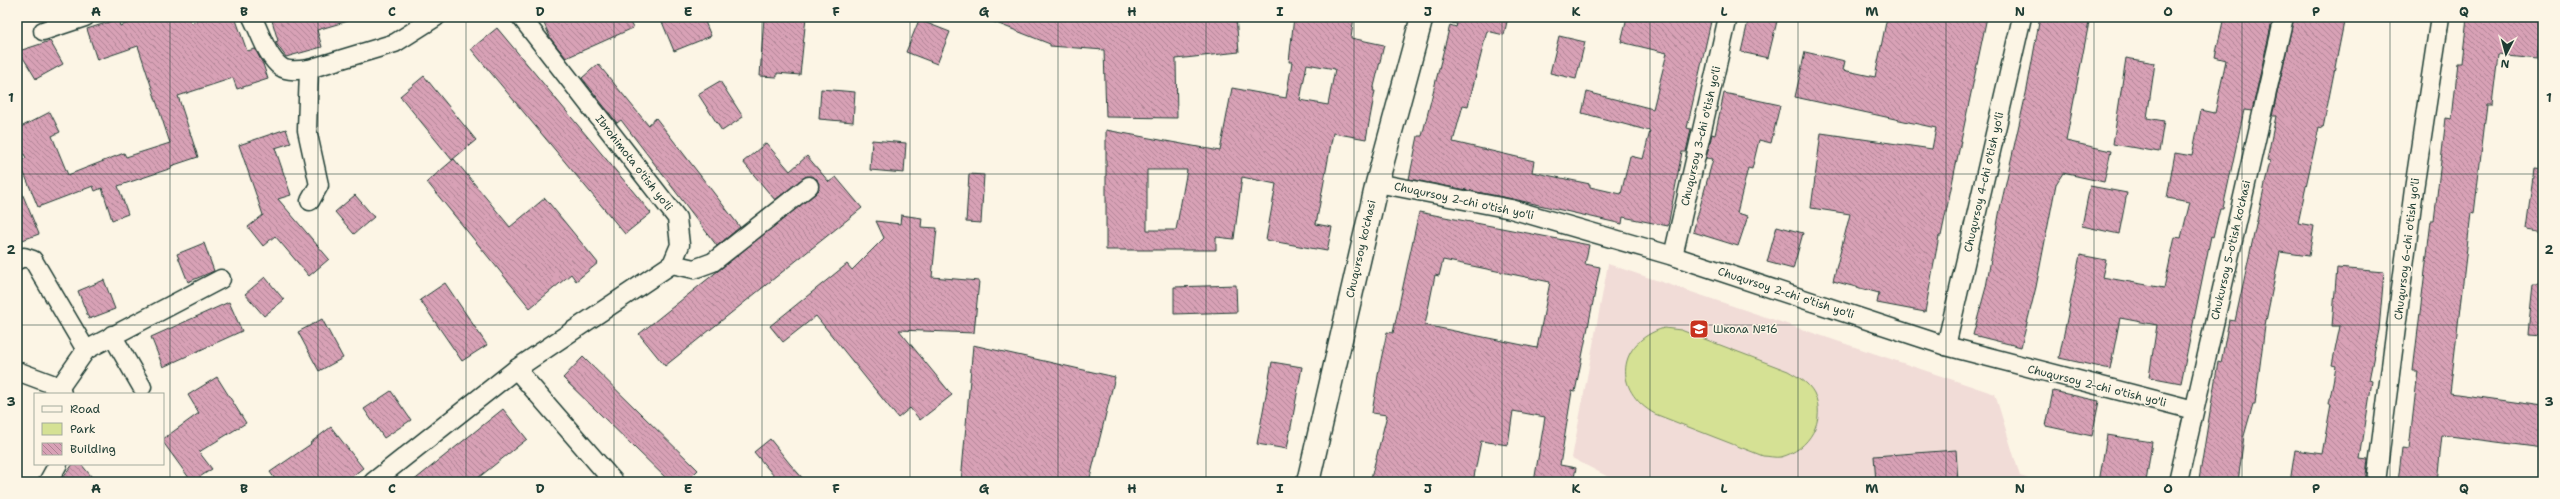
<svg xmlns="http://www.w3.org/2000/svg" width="2560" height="499" font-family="'Shantell Sans',sans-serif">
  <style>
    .built { fill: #f1dcd7 }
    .green { fill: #d5e194; stroke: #7a8f64 }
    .building { fill: url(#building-back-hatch); stroke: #1f3d34; fill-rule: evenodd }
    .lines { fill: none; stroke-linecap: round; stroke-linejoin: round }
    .minor-casing { stroke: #1f3d34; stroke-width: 21 }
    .tertiary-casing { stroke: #1f3d34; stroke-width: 25 }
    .minor { stroke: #fcf5e5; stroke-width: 18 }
    .tertiary { stroke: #fcf5e5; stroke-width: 22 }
    .grid { fill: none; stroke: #1f3d34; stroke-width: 1; stroke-opacity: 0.55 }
    .labels { text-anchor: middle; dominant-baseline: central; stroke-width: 3; stroke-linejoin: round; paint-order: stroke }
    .street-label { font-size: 11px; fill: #1f3d34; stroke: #fcf5e5 }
    .poi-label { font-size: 11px; fill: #1f3d34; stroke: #fcf5e5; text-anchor: start }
    .neatline { fill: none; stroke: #1f3d34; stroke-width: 1.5 }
    .grid-label { font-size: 13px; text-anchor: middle; font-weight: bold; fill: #1f3d34 }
  </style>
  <defs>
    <pattern id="building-back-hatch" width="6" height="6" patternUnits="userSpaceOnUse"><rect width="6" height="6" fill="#d8a1b6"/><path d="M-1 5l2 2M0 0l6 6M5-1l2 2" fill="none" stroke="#af8495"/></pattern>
  </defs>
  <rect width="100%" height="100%" fill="#fcf5e5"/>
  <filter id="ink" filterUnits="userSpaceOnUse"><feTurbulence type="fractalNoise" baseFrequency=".025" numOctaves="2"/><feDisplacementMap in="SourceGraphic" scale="8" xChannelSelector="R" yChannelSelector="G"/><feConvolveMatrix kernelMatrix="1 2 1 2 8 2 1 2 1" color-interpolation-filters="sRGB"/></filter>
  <g filter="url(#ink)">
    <path class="built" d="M1608,264L1995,394L2020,476L2039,482H1618L1572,458Z"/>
    <path class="green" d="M1664,328L1681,330L1788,371C1798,377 1808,382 1814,393C1827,420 1809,450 1781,457C1775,458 1768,456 1763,456L1655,414C1612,390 1617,342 1664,328Z"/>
    <g class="building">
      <path d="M146,17H189L191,23L209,17H235L247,51L255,49L263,64L268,79L237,89L233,78L178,96L198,157L171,166L172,168L118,186L128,214L112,220L102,188L95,191L93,186L38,207L19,161L26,158L17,141V129L50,112L60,132L52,136L68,175L124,153L126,157L170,143L138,46L97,60L87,29L118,19L120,26Z"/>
      <path d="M271,17H347L348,21L317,30L322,47L286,57L275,42L278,41Z"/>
      <path d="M541,17H627L633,28L566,58L551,39Z"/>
      <path d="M660,17H703L711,36L674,51Z"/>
      <path d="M764,17H806L800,75L777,73V77L760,76Z"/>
      <path d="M981,17H1236L1239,52L1176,59L1177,118L1106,117L1104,50L1050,46V44Z"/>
      <path d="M1294,17H1354L1351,38L1384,45L1373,91H1375L1366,139L1333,133L1316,224L1332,227L1327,251L1266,240L1276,184L1242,177L1234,239L1216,237V250H1106V130L1220,151L1232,88L1286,98L1292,62H1289ZM1307,64L1335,69L1328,105L1300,100ZM1147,170H1187L1176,230H1147Z"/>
      <path d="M1453,17H1508L1504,35L1487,31L1468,106L1463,105L1453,142L1534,161L1532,172L1590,184V187L1621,194L1630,156L1643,159L1650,131L1582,113L1587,92L1653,109L1667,53L1621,42L1627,17H1712L1687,128L1691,129L1686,152H1682L1668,226L1623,217L1622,224L1513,199L1409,179L1418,136H1422L1450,25L1456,27L1457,24L1452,23Z"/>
      <path d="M1749,17H1778L1768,58L1741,52Z"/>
      <path d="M1887,17H1987L1941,236H1939L1925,312L1877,303L1879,293L1833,281L1850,214L1811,208L1821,133L1932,149L1936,128L1795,97L1805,52L1845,61L1843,70L1875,77Z"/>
      <path d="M2040,17H2090L2066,141L2111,151L2104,182L2063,173L2056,184L2036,287L2021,347L1973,335L1986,287L2000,209L2027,89Z"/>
      <path d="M2224,17H2273L2252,111L2244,110L2223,208H2220L2213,237L2211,236L2181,383L2149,377L2157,325L2120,318L2110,369L2059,358L2080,255L2106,260L2102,277L2164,288L2175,237L2181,238L2190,202L2167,198L2175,153L2192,156L2201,110L2215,113L2226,60L2215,57Z"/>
      <path d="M2294,17H2345L2323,128L2319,127L2298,223L2314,226L2309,256L2280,252L2265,326L2255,404H2253L2244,436L2238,482L2199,480L2218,362L2221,363L2229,320L2235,321L2270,161L2267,160L2276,116H2272Z"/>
      <path d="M2467,17H2542L2537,59L2498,55L2492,104H2487L2474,214L2471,213L2450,393L2543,406V448L2442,435L2437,482H2398L2402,448L2409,449L2418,371H2413L2431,221H2434L2446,118L2452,119L2458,63H2462Z"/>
      <path d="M919,20L950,32L937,64L906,52Z"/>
      <path d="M497,28L651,213L625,234L471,49Z"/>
      <path d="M1559,36L1585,42L1576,79L1550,73Z"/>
      <path d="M50,41L63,64L36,79L19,51Z"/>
      <path d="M2126,58L2155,63L2147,118L2164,121L2159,152L2113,144Z"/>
      <path d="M598,64L648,125L656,118L740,227L717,246L621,120L617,123L582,78Z"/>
      <path d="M424,76L476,140L452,160L400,96Z"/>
      <path d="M720,81L743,117L722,131L698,94Z"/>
      <path d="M821,89L855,92L853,122L819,119Z"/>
      <path d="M1724,93L1780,105L1771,143L1759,140L1752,169L1748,168L1737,213L1748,216L1738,246L1693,232L1713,159L1706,158L1712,134L1715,135Z"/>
      <path d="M286,129L291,143L275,148L291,195L278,199L329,259L309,276L275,236L263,246L248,227L263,215L239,145Z"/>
      <path d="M872,140L906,143L904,173L870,170Z"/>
      <path d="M766,143L790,171L807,156L829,182L836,177L862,208L665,366L639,334L819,190L817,179L807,176L775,200L743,162Z"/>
      <path d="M454,159L510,227L545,198L598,263L576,281L571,274L530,308L427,182Z"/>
      <path d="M2534,169L2543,170V232L2526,229Z"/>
      <path d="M969,174L984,175L981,223L966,222Z"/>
      <path d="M17,181L39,234L17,242Z"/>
      <path d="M2090,186L2127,193L2119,234L2082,226Z"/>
      <path d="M355,195L374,217L354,234L335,212Z"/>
      <path d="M1419,212L1589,245L1585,264L1600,267L1575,392L1572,391L1560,465L1576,468L1573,482H1534L1545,417L1513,411L1508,445L1481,441L1473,482H1370L1387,415L1372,413L1379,369L1387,332L1393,333ZM1443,260L1550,282L1537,348L1425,325L1435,275L1439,276Z"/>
      <path d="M901,215L922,218L921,227L937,228L932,277L979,281L974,333L899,330L952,395L920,420L910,408L898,418L816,316L783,342L770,326L847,264L852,270L884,238L876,221L900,224Z"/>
      <path d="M1777,226L1803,233L1793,269L1767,262Z"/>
      <path d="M204,243L214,271L188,282L177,254Z"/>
      <path d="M2337,268L2384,272L2379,330L2369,380L2372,381L2360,459L2368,460L2365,482H2290L2295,450L2322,454L2331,404H2329L2336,366L2332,365L2340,326H2332Z"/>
      <path d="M265,277L284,300L264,316L245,294Z"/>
      <path d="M104,280L115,309L89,319L78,291Z"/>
      <path d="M445,283L487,345L462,361L420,300Z"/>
      <path d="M1236,285L1237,312L1174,314V287Z"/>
      <path d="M2533,285H2543V335L2528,334Z"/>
      <path d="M229,302L242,331L163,367L151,337Z"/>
      <path d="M322,319L343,358L319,371L298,332Z"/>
      <path d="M973,345L1115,377L1089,482H961Z"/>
      <path d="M583,357L698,470L686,482H670L563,378Z"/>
      <path d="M1272,362L1302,367L1287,449L1257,444Z"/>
      <path d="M217,377L246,423L199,452L212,469L192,482L163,442V439L199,413L188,395Z"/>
      <path d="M391,391L411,420L384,438L364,409Z"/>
      <path d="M2053,391L2099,401L2092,436L2046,426Z"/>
      <path d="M503,409L527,439L473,482H412Z"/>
      <path d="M331,427L363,468L345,482H277L270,472L311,444L310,443Z"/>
      <path d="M2107,435L2152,442L2146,482H2099Z"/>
      <path d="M770,439L790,464L806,482H779L754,452Z"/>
      <path d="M1956,450L1958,482H1876L1874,456Z"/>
      <path d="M73,464H81L96,482H60Z"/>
    </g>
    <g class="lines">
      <g class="minor-casing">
        <g id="minor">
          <path d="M252,17C260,32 267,57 281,67C288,72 301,70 309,69"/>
          <path d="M43,31L85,17"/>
          <path d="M1377,183L1511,209L1673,256L1946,346L2194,410"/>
          <path d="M310,201L319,185L307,130L309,69L395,43L436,17"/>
          <path d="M1673,256L1728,17"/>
          <path d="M17,260L24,257L33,260L86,350"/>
          <path d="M672,264L694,269L713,262L809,186"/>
          <path d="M112,335L142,387"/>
          <path d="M1946,346L2022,17"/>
          <path d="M516,369L614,482"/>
          <path d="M17,371L60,387L62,394"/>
          <path d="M60,387L86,350L221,279"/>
          <path d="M48,482L58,464"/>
          <path d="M373,482L516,369L672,264L680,245L677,218L521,17"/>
          <path d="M2178,482L2284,17"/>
          <path d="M2376,482L2414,189L2440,17"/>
        </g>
      </g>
      <g class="tertiary-casing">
        <path id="tertiary" d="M1308,482L1377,183L1422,17"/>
      </g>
      <use href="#minor" class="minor"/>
      <use href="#tertiary" class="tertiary"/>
    </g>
  </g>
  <path class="grid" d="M170,17V482M318,17V482M466,17V482M614,17V482M762,17V482M910,17V482M1058,17V482M1206,17V482M1354,17V482M1502,17V482M1650,17V482M1798,17V482M1946,17V482M2094,17V482M2242,17V482M2390,17V482M17,174H2543M17,325H2543"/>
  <defs>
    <g id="school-square" transform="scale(1)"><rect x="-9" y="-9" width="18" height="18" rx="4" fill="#c8321e" stroke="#fcf5e5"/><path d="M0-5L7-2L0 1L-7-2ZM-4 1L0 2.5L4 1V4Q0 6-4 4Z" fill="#fff"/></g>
  </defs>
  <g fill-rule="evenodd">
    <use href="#school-square" x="1699" y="329"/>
  </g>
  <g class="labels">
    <g class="street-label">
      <text transform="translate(1701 136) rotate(-77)">Chuqursoy 3-chi o'tish yo'li</text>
      <text transform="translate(634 163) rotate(52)">Ibrohimota o'tish yo'li</text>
      <text transform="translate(1984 182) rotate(-77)">Chuqursoy 4-chi o'tish yo'li</text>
      <text transform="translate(1464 201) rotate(12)">Chuqursoy 2-chi o'tish yo'li</text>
      <text transform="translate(1361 249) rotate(-77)">Chuqursoy ko'chasi</text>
      <text transform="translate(2407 249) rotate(-83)">Chuqursoy 6-chi o'tish yo'li</text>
      <text transform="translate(2231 250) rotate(-77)">Chukursoy 5-o'tish ko'chasi</text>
      <text transform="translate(1786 293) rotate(18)">Chuqursoy 2-chi o'tish yo'li</text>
      <text transform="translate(2097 386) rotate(14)">Chuqursoy 2-chi o'tish yo'li</text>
    </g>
    <g class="poi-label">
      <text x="1713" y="329">Школа №16</text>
    </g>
  </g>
  <rect width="2560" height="499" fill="none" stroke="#fcf5e5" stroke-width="44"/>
  <rect x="34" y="393" width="130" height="72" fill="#fcf5e5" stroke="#a4ab9e"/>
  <rect x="42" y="406" width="20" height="6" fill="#fcf5e5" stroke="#a4ab9e"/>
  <text x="70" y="413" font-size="12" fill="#1f3d34">Road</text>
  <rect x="42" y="423" width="20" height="12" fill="#d5e194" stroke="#a4ab9e"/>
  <text x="70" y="433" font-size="12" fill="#1f3d34">Park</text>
  <rect x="42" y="443" width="20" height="12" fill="url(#building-back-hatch)" stroke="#a4ab9e"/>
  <text x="70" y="453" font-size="12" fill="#1f3d34">Building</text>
  <g transform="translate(2506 54) rotate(186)" stroke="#fcf5e5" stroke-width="3" paint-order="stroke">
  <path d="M0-3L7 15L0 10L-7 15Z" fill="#1f3d34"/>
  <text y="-6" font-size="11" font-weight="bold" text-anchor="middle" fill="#1f3d34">N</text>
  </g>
  <rect x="22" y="22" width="2516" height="455" class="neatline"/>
  <g class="grid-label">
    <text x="96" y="16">A</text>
    <text x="244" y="16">B</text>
    <text x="392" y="16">C</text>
    <text x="540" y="16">D</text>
    <text x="688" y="16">E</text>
    <text x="836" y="16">F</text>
    <text x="984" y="16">G</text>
    <text x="1132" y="16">H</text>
    <text x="1280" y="16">I</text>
    <text x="1428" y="16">J</text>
    <text x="1576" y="16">K</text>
    <text x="1724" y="16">L</text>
    <text x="1872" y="16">M</text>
    <text x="2020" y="16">N</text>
    <text x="2168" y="16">O</text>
    <text x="2316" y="16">P</text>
    <text x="2464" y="16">Q</text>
    <text x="11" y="102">1</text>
    <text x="2549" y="102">1</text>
    <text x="11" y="254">2</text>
    <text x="2549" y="254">2</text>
    <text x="11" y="406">3</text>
    <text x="2549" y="406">3</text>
    <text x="96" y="493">A</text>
    <text x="244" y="493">B</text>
    <text x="392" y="493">C</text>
    <text x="540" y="493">D</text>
    <text x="688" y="493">E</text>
    <text x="836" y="493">F</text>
    <text x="984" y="493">G</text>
    <text x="1132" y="493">H</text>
    <text x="1280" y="493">I</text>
    <text x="1428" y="493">J</text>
    <text x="1576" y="493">K</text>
    <text x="1724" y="493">L</text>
    <text x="1872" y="493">M</text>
    <text x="2020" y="493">N</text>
    <text x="2168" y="493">O</text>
    <text x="2316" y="493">P</text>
    <text x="2464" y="493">Q</text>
  </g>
</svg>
